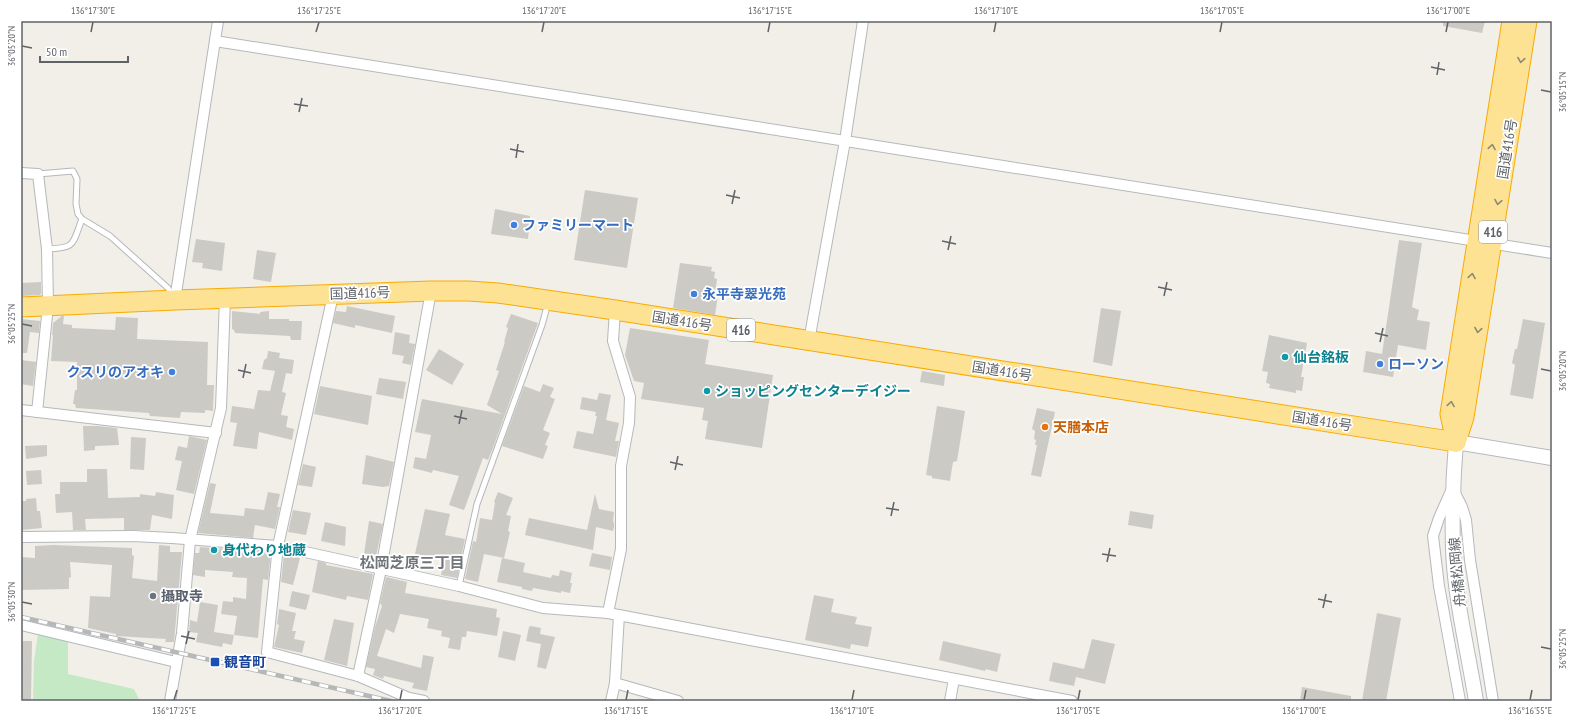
<svg xmlns="http://www.w3.org/2000/svg" width="1573" height="722" font-family="'PT Sans Narrow','Noto Sans JP',sans-serif">
  <style>
    .green { fill: #c5e8c5 }
    .building { fill: #cccac5 }
    .lines { fill: none; stroke-linecap: round; stroke-linejoin: round }
    .lane-casing { stroke: #b5b8bc; stroke-width: 7 }
    .street-casing { stroke: #b5b8bc; stroke-width: 12 }
    .secondary-casing { stroke: #b6babf; stroke-width: 16 }
    .highway-casing { stroke: #f9ab00; stroke-width: 21 }
    .lane { stroke: #fff; stroke-width: 5 }
    .street { stroke: #fff; stroke-width: 10 }
    .secondary { stroke: #fff; stroke-width: 14 }
    .highway { stroke: #fde293; stroke-width: 19 }
    .rail-casing { stroke: #b6b7b8; stroke-width: 4.5 }
    .rail { stroke: #fff; stroke-width: 3; stroke-dasharray: 9; stroke-linecap: butt }
    .oneway { stroke: #8e8975 }
    .ticks { fill: none; stroke: #5f6368; stroke-width: 1.5 }
    .shop-dot { fill: #3f7fe0; stroke: #fff; stroke-width: 1.5 }
    .culture-dot { fill: #0f9aa8; stroke: #fff; stroke-width: 1.5 }
    .food-dot { fill: #e8710a; stroke: #fff; stroke-width: 1.5 }
    .worship-dot { fill: #6b7280; stroke: #fff; stroke-width: 1.5 }
    .transit-dot { fill: #1a4fb4; stroke: #fff; stroke-width: 1.5 }
    .labels { text-anchor: middle; dominant-baseline: central; stroke-width: 3.5; stroke-linejoin: round; paint-order: stroke }
    .shield { fill: #fff; stroke: #8f9295; stroke-width: 1 }
    .shield-label { font-size: 13px; font-weight: bold; fill: #5f6368 }
    .street-label { font-size: 14px; fill: #5f6368; stroke: #fff }
    .shop-label { font-size: 14px; font-weight: bold; fill: #366cbe; stroke: #fff; text-anchor: start }
    .culture-label { font-size: 14px; font-weight: bold; fill: #0d838f; stroke: #fff; text-anchor: start }
    .food-label { font-size: 14px; font-weight: bold; fill: #c56008; stroke: #fff; text-anchor: start }
    .worship-label { font-size: 14px; font-weight: bold; fill: #5b616d; stroke: #fff; text-anchor: start }
    .transit-label { font-size: 14px; font-weight: bold; fill: #164399; stroke: #fff; text-anchor: start }
    .neighbourhood-label { font-size: 15px; font-weight: bold; fill: #70757a; stroke: #fff }
    .neatline { fill: none; stroke: #5f6368; stroke-width: 1.5 }
    .ticks-label { font-size: 10px; text-anchor: middle; fill: #5f6368 }
  </style>
  <rect width="100%" height="100%" fill="#f1efe8"/>
  <path class="green" d="M38,634L68,641V674L134,689L140,701H33L34,661Z"/>
  <g class="building">
    <path d="M1443,21H1485L1482,33L1443,26Z"/>
    <path d="M585,190L638,198L627,268L574,260Z"/>
    <path d="M495,209L530,216L528,239L491,234Z"/>
    <path d="M196,239L225,243L222,271L202,268L203,263L192,262Z"/>
    <path d="M1399,240L1422,243L1412,307L1419,310L1417,320L1430,322L1426,350L1398,345L1393,377L1363,372L1366,351L1382,354Z"/>
    <path d="M257,250L276,253L271,282L253,279Z"/>
    <path d="M680,263L712,267L711,271L715,272L714,278L717,279L716,287L719,288L715,315L673,308Z"/>
    <path d="M41,282V293L40,295L21,296V283Z"/>
    <path d="M347,306L395,316L392,333L355,325V328L333,323L336,311L346,312Z"/>
    <path d="M1101,308L1121,311L1112,366L1093,362Z"/>
    <path d="M232,311L260,314V312L269,311V319H289V321H302L301,340H291L290,336L235,333L234,330L232,329Z"/>
    <path d="M511,314L538,323L493,448L488,460L483,458L464,510L449,505L459,476L433,470L432,473L413,468L415,457L426,459L431,435L415,432L422,399L502,414L487,405L499,371L496,370L505,342H504L508,328L506,327Z"/>
    <path d="M62,316H64L63,324L72,325V328L115,330L116,317L138,318L137,339L208,342L207,385H214L213,411L205,410V413L181,412L180,418L150,416L149,413L76,408L75,404H73L75,390H77V362L51,361L53,335H52L53,323Z"/>
    <path d="M21,319L40,321L39,333L30,332L27,353H21Z"/>
    <path d="M1523,319L1545,323L1533,399L1510,395L1515,365L1512,363L1515,349H1517Z"/>
    <path d="M630,328L709,340L705,364L773,375L762,448L705,439L708,421L702,420L704,408L641,399L644,383L634,381L625,355Z"/>
    <path d="M395,332L410,335L409,343L415,344L411,365L402,363L404,356L392,354Z"/>
    <path d="M1269,335L1307,343L1301,377H1304L1302,391L1296,390V393L1269,388L1270,384L1266,383L1268,372L1262,371Z"/>
    <path d="M439,349L464,364L452,385L426,370Z"/>
    <path d="M268,351L280,353L279,358L294,360L292,374L286,373L282,392L286,393L281,415L288,416L286,427L294,429L292,440L259,432L257,449L233,446L237,423L230,422L232,406L254,409L258,390L270,391L275,371L262,369L264,360L267,358Z"/>
    <path d="M21,360L36,362L33,386L21,384Z"/>
    <path d="M922,371L945,375L944,386L920,382Z"/>
    <path d="M379,378L406,382L403,399L376,394Z"/>
    <path d="M543,384L554,388L550,397L555,399L543,430L550,433L545,445L548,446L543,459L502,446L524,386L540,392Z"/>
    <path d="M320,386L372,396L368,425L314,414Z"/>
    <path d="M599,393L611,395L606,420L619,423L615,441H619L616,457L573,448L577,431L593,434L597,416H595L596,412L580,409L582,397L597,400Z"/>
    <path d="M937,406L965,411L957,461L953,462L950,481L932,478V476L926,475Z"/>
    <path d="M1037,408L1055,412L1041,477L1031,475L1037,445H1035L1036,440L1034,439L1035,431L1032,429Z"/>
    <path d="M83,426H98L117,428L119,445L95,446V450L84,451Z"/>
    <path d="M189,436L207,440L194,494L176,490L182,461L175,460L178,446L187,448Z"/>
    <path d="M131,437L146,438L144,470L130,469Z"/>
    <path d="M47,445V456L26,459L25,446Z"/>
    <path d="M366,455L394,462L389,486L383,487L362,484Z"/>
    <path d="M303,464L316,467L312,487L298,485Z"/>
    <path d="M87,469H107L108,498L140,497V494L155,496L156,492L174,495L172,519L152,515L150,530H124V518L85,519L86,530H73L72,512L56,513L55,494H60V482H87Z"/>
    <path d="M41,470L42,484L27,485L26,471Z"/>
    <path d="M210,483L216,484L210,513L244,516L245,508L264,510L268,492L280,494L277,507H280L275,529L255,525L253,538L198,533Z"/>
    <path d="M498,492L513,498L506,515L511,516L508,531L510,532L504,558L484,554L478,582L465,579L473,541L476,542L480,518L492,520L495,503L494,502Z"/>
    <path d="M595,494L599,509L614,512L613,521L614,523V527L613,531L596,527L593,550L525,535L529,518L587,530Z"/>
    <path d="M36,498L37,511H40L42,528L21,530V501H26V499Z"/>
    <path d="M425,509L450,514L445,535L465,539L457,578L441,575L444,560L415,554Z"/>
    <path d="M293,510L311,513L306,535L288,532Z"/>
    <path d="M1130,511L1154,515L1152,529L1128,525Z"/>
    <path d="M369,521L383,524L376,556L364,554Z"/>
    <path d="M325,522L346,527L345,546L321,541Z"/>
    <path d="M53,545L132,548V555L134,556L132,578L157,581L159,545L170,546V552H182L174,642H165L166,639L116,636V634L88,628L90,596L110,597L112,565L70,562L71,577L69,578V589L21,590V557L35,558V546Z"/>
    <path d="M200,547L271,552L268,580L263,579L258,638L234,635L237,616L221,614L223,601L233,602V597L246,599L247,578L232,577L233,572L205,570V577L193,575L195,553H199Z"/>
    <path d="M592,553L612,557L610,570L589,566Z"/>
    <path d="M284,554L300,558L293,585L281,582Z"/>
    <path d="M502,558L525,563L523,572L551,578L552,575L559,576L560,570L572,573L570,583H572L570,593L561,591V593L533,588L532,591L522,589V587L497,582Z"/>
    <path d="M318,561L326,563V565L373,574L368,600L347,596L346,600L312,592Z"/>
    <path d="M386,577L407,582L405,593L497,609L496,617L500,618L497,636L467,631L466,637H462L460,650L448,648L450,638L441,636L442,631L427,628L429,619L400,614L394,633L386,629L377,656L421,668L423,655L434,657L427,691L412,688L414,683L384,676L383,679L373,675L375,669L366,667L375,627L382,606L380,603Z"/>
    <path d="M292,591L310,595L306,610L289,606Z"/>
    <path d="M814,595L834,599L831,612L857,617L855,624L872,627L868,647L851,644L850,649L805,640Z"/>
    <path d="M200,602L218,605L214,632L234,635L232,645L223,643L222,647L196,642L198,633L189,632L190,620L197,622Z"/>
    <path d="M279,609L296,613L292,631H296L294,639L305,641L302,653L274,647L279,625L277,624Z"/>
    <path d="M1377,613L1401,618L1386,701H1362Z"/>
    <path d="M334,619L354,623L347,666L324,660Z"/>
    <path d="M531,626L541,628L540,634L555,637L546,669L537,667L541,644L526,641L529,627Z"/>
    <path d="M503,631L521,635L515,661L498,657Z"/>
    <path d="M1092,639L1115,644L1105,684L1076,677L1074,686L1049,681L1053,662L1084,669Z"/>
    <path d="M21,641H32L31,701H21Z"/>
    <path d="M943,641L1001,654L997,672L986,669L985,671L939,660Z"/>
    <path d="M1302,687L1351,696V701H1300Z"/>
  </g>
  <g class="lines">
    <g class="lane-casing">
      <g id="lane">
        <path d="M38,174L73,171L77,179L76,204L78,214L82,219L110,236L168,288L173,296"/>
        <path d="M47,249C76,248 72,245 82,219"/>
        <path d="M459,586L477,504L542,325L548,303"/>
      </g>
    </g>
    <g class="street-casing">
      <g id="street">
        <path d="M215,41L1552,253"/>
        <path d="M21,173L38,174L47,249L48,306L37,412"/>
        <path d="M333,295L278,546L267,652L358,676L409,698L424,701"/>
        <path d="M175,300L218,21"/>
        <path d="M809,341L845,141L863,21"/>
        <path d="M21,410L216,433"/>
        <path d="M1451,491L1439,518L1433,536L1439,586L1460,701"/>
        <path d="M1454,491L1462,507L1466,520L1470,560L1493,701"/>
        <path d="M21,537L133,536L172,538L278,546L459,586L543,608L608,613L1072,701"/>
        <path d="M608,613L621,549V466L629,423L630,397L613,341L615,310"/>
        <path d="M21,625L176,662"/>
        <path d="M358,676L381,569L431,291"/>
        <path d="M615,683L678,701"/>
        <path d="M170,701L182,633L190,540L221,408L225,298"/>
        <path d="M611,701L615,683L619,615"/>
        <path d="M950,701L954,679"/>
      </g>
    </g>
    <g class="secondary-casing">
      <path id="secondary" d="M1476,701C1468,651 1455,600 1453,550C1452,514 1453,478 1456,442L1552,458"/>
    </g>
    <g class="highway-casing">
      <g id="highway">
        <path d="M21,307L175,300L431,291H468L498,293L615,310L1456,442"/>
        <path d="M1456,442L1464,417L1527,21"/>
        <path d="M1456,442L1450,414L1512,21"/>
      </g>
    </g>
    <use href="#lane" class="lane"/>
    <use href="#street" class="street"/>
    <use href="#secondary" class="secondary"/>
    <use href="#highway" class="highway"/>
    <g class="rail-casing">
      <path id="rail" d="M21,617L391,701"/>
    </g>
    <use href="#rail" class="rail"/>
  </g>
  <defs><path id="oneway-chevron" d="M-2-3.5L2.5 0L-2 3.5" fill="none" stroke-width="1.6" stroke-linecap="round" stroke-linejoin="round"/></defs>
  <g class="oneway">
    <use href="#oneway-chevron" transform="translate(1521 60) rotate(99)"/>
    <use href="#oneway-chevron" transform="translate(1492 147) rotate(-81)"/>
    <use href="#oneway-chevron" transform="translate(1498 202) rotate(99)"/>
    <use href="#oneway-chevron" transform="translate(1472 276) rotate(-81)"/>
    <use href="#oneway-chevron" transform="translate(1478 330) rotate(99)"/>
    <use href="#oneway-chevron" transform="translate(1451 404) rotate(-81)"/>
  </g>
  <path class="ticks" d="M91,32L93,22M316,32L319,22M542,32L544,22M768,32L770,22M994,32L996,22M1220,32L1222,22M1446,32L1448,22M22,46L32,48M1431,67L1445,70M1437,75L1439,62M1541,90L1551,92M294,104L308,106M299,112L302,98M510,149L524,152M516,158L518,144M726,195L740,198M732,204L735,190M942,241L956,244M948,250L951,236M1158,287L1172,290M1164,296L1167,282M22,324L32,326M1375,333L1388,336M1380,342L1383,328M1541,369L1551,371M238,370L251,373M243,378L246,364M454,416L467,419M459,424L462,410M670,462L683,465M675,470L678,456M886,508L899,510M891,516L894,502M1102,554L1116,556M1107,562L1110,548M1318,599L1332,602M22,602L32,604M1323,608L1326,594M181,636L195,639M186,644L189,631M1541,647L1551,649M174,700L177,690M400,700L402,690M626,700L628,690M852,700L854,690M1078,700L1080,690M1304,700L1306,690M1530,700L1532,690"/>
  <g class="shop-dot">
    <circle cx="514" cy="225" r="4"/>
    <circle cx="694" cy="294" r="4"/>
    <circle cx="1380" cy="364" r="4"/>
    <circle cx="172" cy="372" r="4"/>
  </g>
  <g class="culture-dot">
    <circle cx="1285" cy="357" r="4"/>
    <circle cx="707" cy="391" r="4"/>
    <circle cx="214" cy="550" r="4"/>
  </g>
  <circle class="food-dot" cx="1045" cy="427" r="4"/>
  <circle class="worship-dot" cx="153" cy="596" r="4"/>
  <rect class="transit-dot" x="210" y="657" width="10" height="10" rx="2"/>
  <g class="labels">
    <g class="shield">
      <rect x="1479" y="221" width="28" height="22" rx="3"/>
      <rect x="727" y="319" width="28" height="22" rx="3"/>
    </g>
    <g class="shield-label">
      <text x="1493" y="232">416</text>
      <text x="741" y="330">416</text>
    </g>
    <g class="street-label">
      <text transform="translate(1507 149) rotate(-81)">国道416号</text>
      <text transform="translate(360 293) rotate(-2)">国道416号</text>
      <text transform="translate(682 321) rotate(9)">国道416号</text>
      <text transform="translate(1002 371) rotate(9)">国道416号</text>
      <text transform="translate(1322 421) rotate(9)">国道416号</text>
      <text transform="translate(1457 572) rotate(-95)">舟橋松岡線</text>
    </g>
    <g class="shop-label">
      <text x="522" y="225">ファミリーマート</text>
      <text x="702" y="294">永平寺翠光苑</text>
      <text x="1388" y="364">ローソン</text>
      <text x="164" y="372" text-anchor="end">クスリのアオキ</text>
    </g>
    <g class="culture-label">
      <text x="1293" y="357">仙台銘板</text>
      <text x="715" y="391">ショッピングセンターデイジー</text>
      <text x="222" y="550">身代わり地蔵</text>
    </g>
    <g class="food-label">
      <text x="1053" y="427">天膳本店</text>
    </g>
    <g class="worship-label">
      <text x="161" y="596">攝取寺</text>
    </g>
    <g class="transit-label">
      <text x="224" y="662">観音町</text>
    </g>
    <g class="neighbourhood-label">
      <text x="412" y="562">松岡芝原三丁目</text>
    </g>
  </g>
  <rect width="1573" height="722" fill="none" stroke="#ffffff" stroke-width="44"/>
  <path d="M40 56v6h88v-6" fill="none" stroke="#5f6368" stroke-width="2"/>
  <text x="46" y="56" font-size="12" fill="#5f6368" stroke="#ffffff" stroke-width="3" paint-order="stroke">50 m</text>
  <rect x="22" y="22" width="1529" height="678" class="neatline"/>
  <g class="ticks-label">
    <text x="93" y="14">136°17'30"E</text>
    <text x="319" y="14">136°17'25"E</text>
    <text x="544" y="14">136°17'20"E</text>
    <text x="770" y="14">136°17'15"E</text>
    <text x="996" y="14">136°17'10"E</text>
    <text x="1222" y="14">136°17'05"E</text>
    <text x="1448" y="14">136°17'00"E</text>
    <text transform="translate(11 46) rotate(-90)" y="4">36°05'20"N</text>
    <text transform="translate(1562 92) rotate(-90)" y="4">36°05'15"N</text>
    <text transform="translate(11 324) rotate(-90)" y="4">36°05'25"N</text>
    <text transform="translate(1562 371) rotate(-90)" y="4">36°05'20"N</text>
    <text transform="translate(11 602) rotate(-90)" y="4">36°05'30"N</text>
    <text transform="translate(1562 649) rotate(-90)" y="4">36°05'25"N</text>
    <text x="174" y="714">136°17'25"E</text>
    <text x="400" y="714">136°17'20"E</text>
    <text x="626" y="714">136°17'15"E</text>
    <text x="852" y="714">136°17'10"E</text>
    <text x="1078" y="714">136°17'05"E</text>
    <text x="1304" y="714">136°17'00"E</text>
    <text x="1530" y="714">136°16'55"E</text>
  </g>
</svg>
